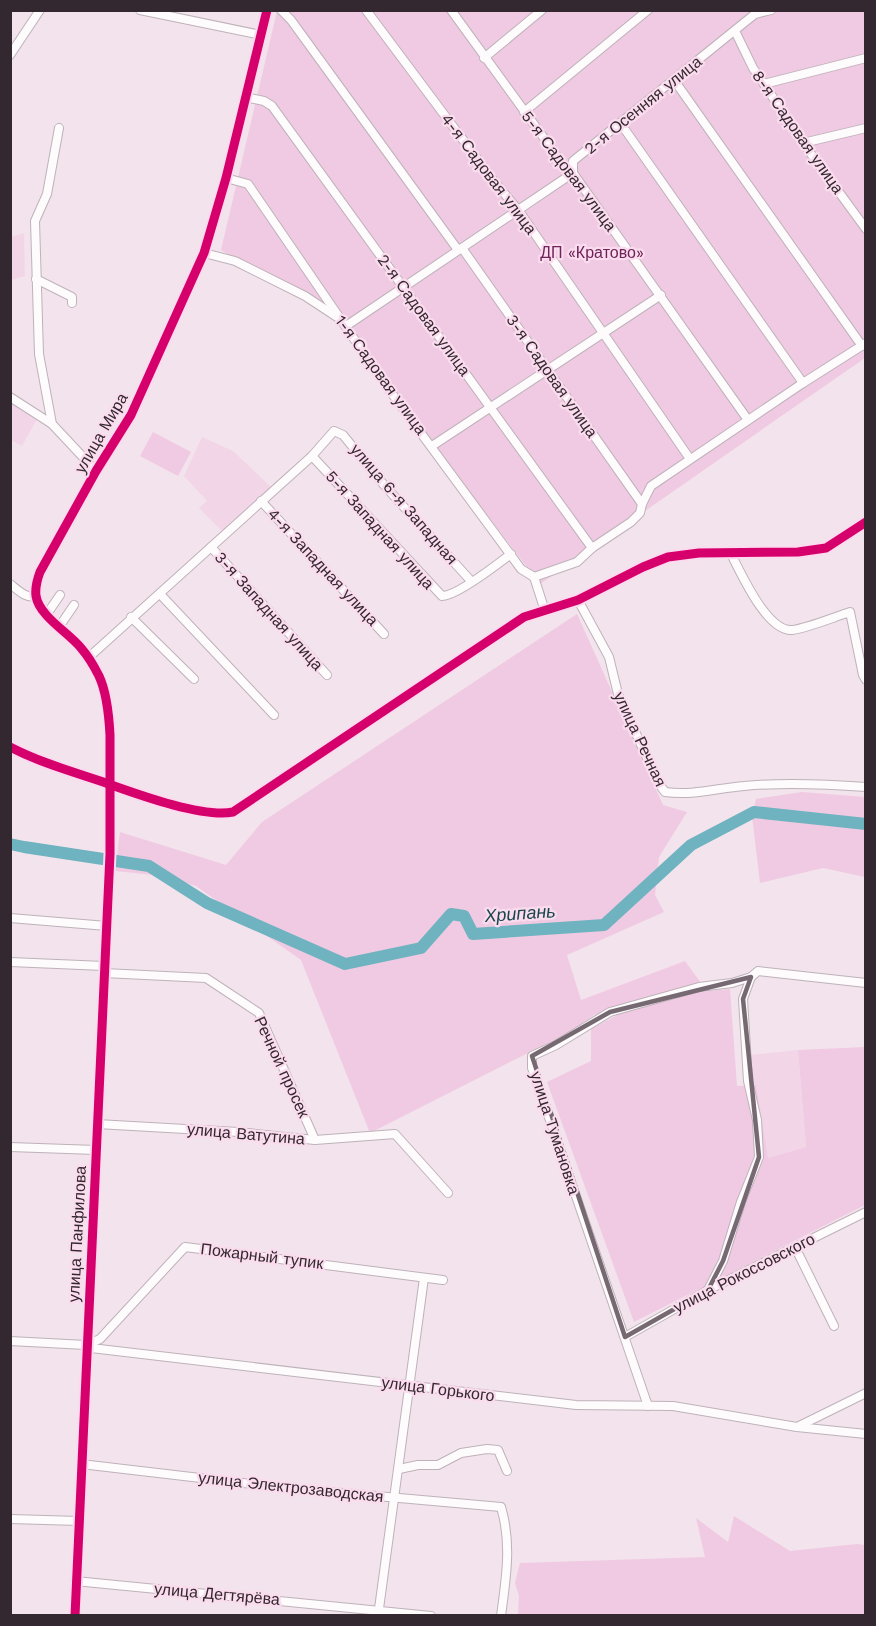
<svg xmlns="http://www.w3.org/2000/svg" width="876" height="1626" font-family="'Work Sans',sans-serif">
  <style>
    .built { fill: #f2d6e8 }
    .green { fill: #f0cae2 }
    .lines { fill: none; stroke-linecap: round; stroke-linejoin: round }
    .river { stroke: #6eb3bf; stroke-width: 12 }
    .minor-casing { stroke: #beb2b9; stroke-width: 10 }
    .minor { stroke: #fdfbfc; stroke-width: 8 }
    .cycleway-casing { stroke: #fadcee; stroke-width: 13 }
    .cycleway { stroke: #d6006c; stroke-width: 9 }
    .marked { fill: none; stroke: #766972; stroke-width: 4.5; stroke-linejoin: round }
    .labels { text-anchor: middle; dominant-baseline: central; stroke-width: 4.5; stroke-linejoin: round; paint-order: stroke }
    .street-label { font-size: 16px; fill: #33282f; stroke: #fadcee }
    .park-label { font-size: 16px; fill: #6f2358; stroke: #fadcee }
    .water-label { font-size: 18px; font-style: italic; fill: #18464c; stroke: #fadcee }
  </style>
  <rect width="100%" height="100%" fill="#f3e3ed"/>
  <g class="built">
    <path d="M24,233L25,276L11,280V237Z"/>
    <path d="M10,403L37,419L22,446L11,440Z"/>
    <path d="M202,437L233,451L271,487L223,532L199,508L207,501L184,476Z"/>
    <path d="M798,1050L806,1147L768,1158L749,1055Z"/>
  </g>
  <g class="green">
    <path d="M277,11H865V358L540,584L337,320L221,250Z"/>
    <path d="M153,432L191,452L178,476L140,456Z"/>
    <path d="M577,614L663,805L687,812L659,857L655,895L664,912L567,955L581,1000L685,961L701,983L594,1015L562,1038L544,1048L526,1054L370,1133L301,960L196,886L154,875L115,871L120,832L226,865L262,822Z"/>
    <path d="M802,792L865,797V877L823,868L760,883L752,816L756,799Z"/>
    <path d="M730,989L737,1086L756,1085L768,1158L806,1147L798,1050L865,1047V1205L634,1322L547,1082L591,1061V1029L623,1012L697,992Z"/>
    <path d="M734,1516L790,1551L857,1544L865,1545V1615H518L519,1596L515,1583L520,1563L705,1557L696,1518L728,1542Z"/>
  </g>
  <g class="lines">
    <path class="river" d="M10,844L24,847L149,866L207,903L345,964L421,948L451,914L464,916L473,934L604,925L691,845L754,812L866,824"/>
    <g class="minor-casing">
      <g id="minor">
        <path d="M140,10L261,35"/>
        <path d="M281,10L291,20L458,250"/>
        <path d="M366,10L493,180L519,211L690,459"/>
        <path d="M451,10L565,167L573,173L748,420"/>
        <path d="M735,31L753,68L764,84L803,143L866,229"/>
        <path d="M10,55L40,10"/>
        <path d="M484,58L542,10"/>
        <path d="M674,80L862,346"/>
        <path d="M764,84L866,58"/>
        <path d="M245,97L264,101L272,106L592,548"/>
        <path d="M524,112L648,10"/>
        <path d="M621,124L803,383"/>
        <path d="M59,128L47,194L35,221L39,354L52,424L96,471"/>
        <path d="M803,143L866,128"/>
        <path d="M226,178L248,184L387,387L521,569L534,577"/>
        <path d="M462,248L642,504"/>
        <path d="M204,253L235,261L305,296L337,317"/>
        <path d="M36,279L72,297V303"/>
        <path d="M346,326L573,173V161L745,22L755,14L771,10"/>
        <path d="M10,397L52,424"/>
        <path d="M432,446L661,295"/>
        <path d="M312,456L442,596C455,597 498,564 511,554"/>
        <path d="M261,501L384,634"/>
        <path d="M211,547L327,675"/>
        <path d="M731,554C741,573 767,632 792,630C808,628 834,617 850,612L863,675L866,680"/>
        <path d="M10,584C18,590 25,598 36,597"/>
        <path d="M160,594L274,715"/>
        <path d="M578,600L609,657L618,694L659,784L665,792C692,796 718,788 744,786C784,782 826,784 866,787"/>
        <path d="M545,611L534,577L577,562L592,548L631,522L640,513L642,504L651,486L803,383L866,343"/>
        <path d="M47,614L60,595"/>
        <path d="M131,617L194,679"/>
        <path d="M59,627L74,605"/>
        <path d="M88,658L312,456L334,431L343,435L384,485L471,581"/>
        <path d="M10,747C41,763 74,772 106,783C137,794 202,818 233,812L524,617L578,600L643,567L668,557L699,553L798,552L826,548L866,522"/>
        <path d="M10,918L107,926"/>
        <path d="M10,962L104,966"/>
        <path d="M104,973L206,978L259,1013L315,1140"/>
        <path d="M97,1124L238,1132L315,1140L395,1134L448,1193"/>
        <path d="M10,1147L96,1150"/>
        <path d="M795,1247L834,1326"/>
        <path d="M708,1290L723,1261L741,1202L759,1157L757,1120L748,1081L743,999L751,977"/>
        <path d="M625,1337L708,1290L866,1212"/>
        <path d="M10,1341L86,1345L91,1348L576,1405L673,1406L797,1427L866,1434"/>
        <path d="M86,1345L100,1339L185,1247L443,1280"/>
        <path d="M648,1406L532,1068V1056L556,1045L610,1012L699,987L732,983L751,977L758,971L866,983"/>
        <path d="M797,1427L866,1393"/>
        <path d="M81,1464L286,1488L501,1507C512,1544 506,1578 501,1616"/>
        <path d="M399,1469L418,1465H438L461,1453L487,1449L498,1450L507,1471"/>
        <path d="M10,1519L79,1521"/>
        <path d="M75,1581L431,1616"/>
        <path d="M75,1616L110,854V735C109,716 107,693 99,676C94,666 88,656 81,648C69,633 39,616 36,596C35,588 37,580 40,572L96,471L131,415L204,253L226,178L267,10"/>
        <path d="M378,1616L424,1278"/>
      </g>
    </g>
    <use href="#minor" class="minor"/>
    <g class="cycleway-casing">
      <g id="cycleway">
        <path d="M10,747C41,763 74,772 106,783C137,794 202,818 233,812L524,617L578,600L643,567L668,557L699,553L798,552L826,548L866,522"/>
        <path d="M75,1616L110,854V735C109,716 107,693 99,676C94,666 88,656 81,648C69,633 39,616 36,596C35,588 37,580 40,572L96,471L131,415L204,253L226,178L267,10"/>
      </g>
    </g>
    <use href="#cycleway" class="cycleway"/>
  </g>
  <path class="marked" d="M751,977L743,999L759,1157L723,1261L708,1290L625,1337L532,1056L610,1012Z"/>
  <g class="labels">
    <g class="street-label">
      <text transform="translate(643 105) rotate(-39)">2-я Осенняя улица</text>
      <text transform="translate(798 132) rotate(55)">8-я Садовая улица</text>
      <text transform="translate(569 171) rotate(53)">5-я Садовая улица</text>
      <text transform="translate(489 174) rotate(53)">4-я Садовая улица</text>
      <text transform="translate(424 315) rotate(54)">2-я Садовая улица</text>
      <text transform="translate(381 375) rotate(54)">1-я Садовая улица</text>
      <text transform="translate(552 376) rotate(55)">3-я Садовая улица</text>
      <text transform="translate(101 433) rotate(-60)">улица Мира</text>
      <text transform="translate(404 504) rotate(49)">улица 6-я Западная</text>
      <text transform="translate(380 530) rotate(48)">5-я Западная улица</text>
      <text transform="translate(323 567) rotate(47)">4-я Западная улица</text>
      <text transform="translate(269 611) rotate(48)">3-я Западная улица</text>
      <text transform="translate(640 739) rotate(65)">улица Речная</text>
      <text transform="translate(282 1067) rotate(65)">Речной просек</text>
      <text transform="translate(555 1133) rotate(72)">улица Тумановка</text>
      <text transform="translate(246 1134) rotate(5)">улица Ватутина</text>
      <text transform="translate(77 1234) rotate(-87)">улица Панфилова</text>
      <text transform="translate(262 1256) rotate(7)">Пожарный тупик</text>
      <text transform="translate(744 1273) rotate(-27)">улица Рокоссовского</text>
      <text transform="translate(438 1389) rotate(7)">улица Горького</text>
      <text transform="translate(291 1487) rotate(6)">улица Электрозаводская</text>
      <text transform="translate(217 1594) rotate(5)">улица Дегтярёва</text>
    </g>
    <g class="park-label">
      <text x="592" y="252">ДП «Кратово»</text>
    </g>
    <g class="water-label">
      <text transform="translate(520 913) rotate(-4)">Хрипань</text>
    </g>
  </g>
  <rect width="876" height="1626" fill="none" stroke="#33282f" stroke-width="24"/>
</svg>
